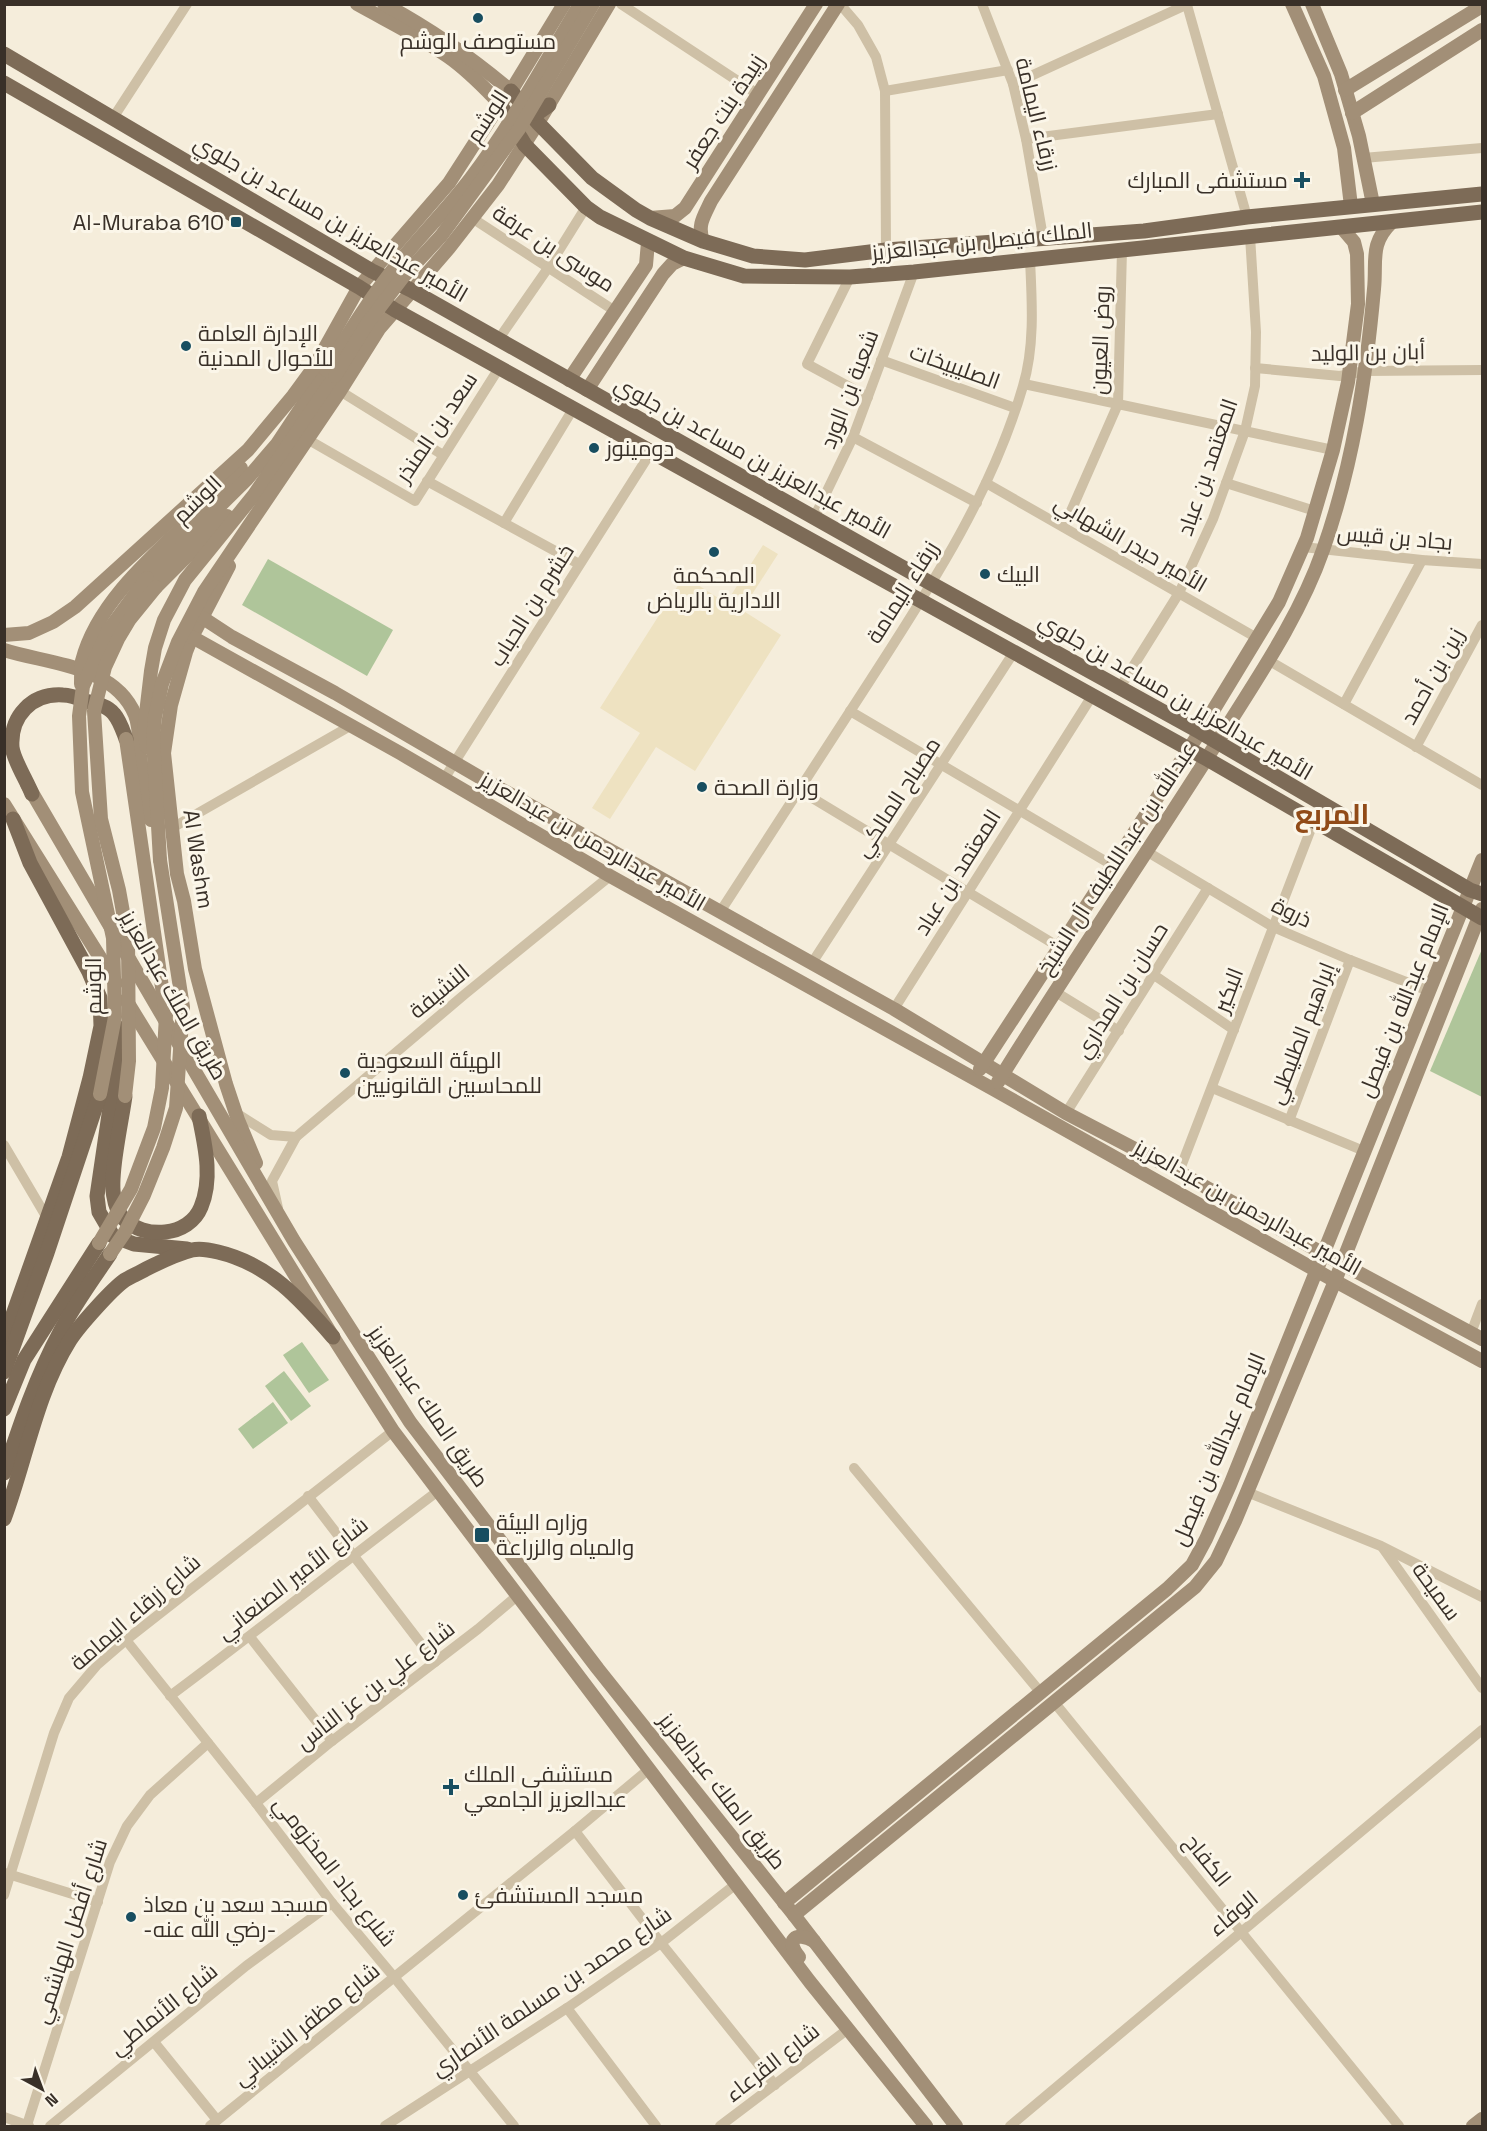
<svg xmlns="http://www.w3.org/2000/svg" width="1487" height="2131" font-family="'Space Grotesk',Cairo,sans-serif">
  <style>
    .green { fill: #afc59a }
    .plaza { fill: #eee2c1 }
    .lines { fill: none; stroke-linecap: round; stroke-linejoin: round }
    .street { stroke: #cec0a6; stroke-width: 10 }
    .secondary { stroke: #a28f77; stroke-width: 14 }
    .primary { stroke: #7d6b57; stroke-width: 15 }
    .secondary-bridge { stroke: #a28f77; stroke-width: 14 }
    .poi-dot { fill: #184e60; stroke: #fbf6e9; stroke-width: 2 }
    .labels { text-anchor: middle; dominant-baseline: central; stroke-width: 6; stroke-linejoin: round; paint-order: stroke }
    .poi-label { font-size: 22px; fill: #393028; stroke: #fbf6e9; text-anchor: start }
    .street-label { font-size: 22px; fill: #393028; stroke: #fbf6e9 }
    .district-label { font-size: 28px; font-weight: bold; fill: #914b18; stroke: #fbf6e9 }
  </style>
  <rect width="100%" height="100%" fill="#f5eddb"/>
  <g class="green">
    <path d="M268,559L393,630L367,676L242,605Z"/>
    <path d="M1482,949V1097L1430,1071Z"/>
    <path d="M302,1342L329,1380L309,1393L283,1355Z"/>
    <path d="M284,1371L311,1406L291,1421L265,1386Z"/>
    <path d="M273,1402L288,1423L253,1449L238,1429Z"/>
  </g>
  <path class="plaza" d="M763,545L778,554L742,610L781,635L695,771L656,747L610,819L592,808L640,733L600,708L684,576L726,603Z"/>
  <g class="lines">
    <g class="street">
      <path d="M621,4L759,95"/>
      <path d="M840,4L858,25L876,57L885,91L886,250"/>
      <path d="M982,4L1013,84L1026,139L1043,237"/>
      <path d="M1187,5L1247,217"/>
      <path d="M1013,84L1188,4"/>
      <path d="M885,91L1008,70"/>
      <path d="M113,118L187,4"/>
      <path d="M1026,139L1218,114"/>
      <path d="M1363,158L1482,148"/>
      <path d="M472,218L615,311"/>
      <path d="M850,277L807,364L868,397"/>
      <path d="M498,340L548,268L586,207"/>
      <path d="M881,360L1015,408"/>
      <path d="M1255,368L1340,376L1365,371L1482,370"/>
      <path d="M1024,384L1333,450"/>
      <path d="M340,391L443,455"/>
      <path d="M853,437L977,503"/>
      <path d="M307,439L415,501L499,368"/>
      <path d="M427,481L579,564"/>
      <path d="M986,483L1257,638"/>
      <path d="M1226,483L1315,511"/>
      <path d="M814,518L853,437L914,272"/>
      <path d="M504,523L573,409"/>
      <path d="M1064,527L1118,404L1122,250"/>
      <path d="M1303,547L1422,560L1482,564"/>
      <path d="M1268,660L1482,785"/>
      <path d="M1119,689L1179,593L1213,519L1245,431L1255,386L1256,332L1250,236"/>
      <path d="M1344,704L1422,560"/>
      <path d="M850,711L1112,865"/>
      <path d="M1416,747L1482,625"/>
      <path d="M444,779L651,452"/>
      <path d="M799,790L1059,947"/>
      <path d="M172,828L352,725"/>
      <path d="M1146,851L1273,927L1350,960L1429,991"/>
      <path d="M720,912C770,834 821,757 871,679C931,586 992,493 1023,386C1035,346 1032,301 1030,260"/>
      <path d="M812,963L1014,652"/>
      <path d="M1154,975L1234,1030"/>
      <path d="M1054,991L1119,1031"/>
      <path d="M894,1009L1092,696"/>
      <path d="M1212,1088L1364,1151"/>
      <path d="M236,1113L271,1135L296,1137"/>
      <path d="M1066,1113L1208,888"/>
      <path d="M1289,1121L1350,960"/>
      <path d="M4,1145L47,1218"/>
      <path d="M1179,1172L1314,821"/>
      <path d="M278,1208L272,1181L296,1137L465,994L610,876"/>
      <path d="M1471,1333L1482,1304"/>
      <path d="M854,1468L1041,1693"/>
      <path d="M1247,1492L1381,1546L1482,1597"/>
      <path d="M308,1496L435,1662"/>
      <path d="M1383,1548L1482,1688"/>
      <path d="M250,1637L332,1741"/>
      <path d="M126,1640L256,1803L332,1903L394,1977L514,2126"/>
      <path d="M170,1696C260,1629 348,1559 438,1491"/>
      <path d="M1054,1702L1399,2126"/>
      <path d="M256,1803L332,1741L478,1629L517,1596"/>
      <path d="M575,1831L661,1943L775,2085"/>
      <path d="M5,1873L98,1902"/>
      <path d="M4,1895L54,1733L69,1698L97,1665L126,1640L393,1431"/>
      <path d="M567,2008L656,2126"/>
      <path d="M154,2042L217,2120"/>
      <path d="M4,2117L29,2126"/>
      <path d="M27,2125L110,1862L127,1826L150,1795L208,1743"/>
      <path d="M50,2126L246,1966L332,1903"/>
      <path d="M210,2126L575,1831L649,1769"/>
      <path d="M385,2126L567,2008L661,1943L736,1884"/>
      <path d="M720,2126L848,2029"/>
      <path d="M1010,2126L1482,1730"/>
    </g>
    <g class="secondary">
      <path d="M357,4C389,22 423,38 453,60C470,73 485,88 500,104"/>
      <path d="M384,4C429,28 472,58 511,91"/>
      <path d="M1292,4L1324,76L1344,148L1351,206"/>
      <path d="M1312,4L1341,74L1359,136L1373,204"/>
      <path d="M1345,90L1482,6"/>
      <path d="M1352,113L1482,30"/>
      <path d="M650,218L675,216L685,208L816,4"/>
      <path d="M703,241C697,225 704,216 711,201L838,4"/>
      <path d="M569,380L646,265L648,242"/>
      <path d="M587,390L663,274L672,264L684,258"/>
      <path d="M207,504L241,468"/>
      <path d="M229,566L192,637L186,652L171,705L164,753L177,874L184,901L195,969L226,1084L238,1120L256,1163"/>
      <path d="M147,578L247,479L277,444L326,370"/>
      <path d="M156,587L227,516"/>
      <path d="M203,618L232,637L335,693L481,778L894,1009L1066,1113L1179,1172L1322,1253L1482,1339"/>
      <path d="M4,635L29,633L53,622L75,607L248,450L293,396L315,366L359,287L449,183L500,104L511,91L564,4"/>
      <path d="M192,637L400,753L610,876L993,1089L1335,1281L1482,1361"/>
      <path d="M4,650C48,664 115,665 135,715C140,727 139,744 140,756C143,778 147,798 151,820"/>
      <path d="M147,747L144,730L151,671L155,648L164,620L185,580L254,495L335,376"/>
      <path d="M27,784L294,1241L410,1422L598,1669L794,1915L956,2126"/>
      <path d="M4,804L116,983"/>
      <path d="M160,860L153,739L155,717L162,684L178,642L204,592L340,391L379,329L449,248L498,185L538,123L609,4"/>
      <path d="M126,1000L333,1337L393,1431L810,1982L926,2126"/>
      <path d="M980,1069L1200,732L1279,602L1307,538L1333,450L1348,382L1358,304L1357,254L1354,242L1342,228"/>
      <path d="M998,1082C1070,965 1148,852 1221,736C1258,677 1300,616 1323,550C1353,465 1366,378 1374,289C1377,261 1369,244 1392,222"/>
      <path d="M784,1903L1167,1589L1192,1565L1206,1539L1230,1485L1482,860"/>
      <path d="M794,1915L1195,1587L1216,1561L1235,1521L1335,1281L1482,909"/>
      <path d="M799,1957C785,1940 795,1931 814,1941"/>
      <path d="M1473,2126L1482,2119"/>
    </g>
    <g class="primary">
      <path d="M4,54L372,271L411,290L932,584L1200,732L1470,890L1482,894"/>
      <path d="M4,83L359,287L395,310L1207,759L1482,918"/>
      <path d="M511,91L538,123L592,178L636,210L650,218L703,241L753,256L805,260L886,250L1144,231L1247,217L1482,194"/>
      <path d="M500,104L525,145L586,207L600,217L684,258L744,276L850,277L914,272L1482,212"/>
      <path d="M524,115L539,112L549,105"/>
      <path d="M32,794C27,781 13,759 12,747C10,716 32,693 63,695C70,695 78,698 85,701C95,703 108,706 114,714C120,721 123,731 126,739"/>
      <path d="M116,1026L117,1060L97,1196L99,1212L113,1236L134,1244L187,1249"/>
      <path d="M125,1096C122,1119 109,1177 114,1197C115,1204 118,1212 123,1218C144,1240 189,1237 201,1207C213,1178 205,1146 199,1116"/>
      <path d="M4,1340L69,1157L90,1078L101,1026L100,998L89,972L30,863L13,819"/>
      <path d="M4,1372L47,1253L100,1094"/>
      <path d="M4,1409L24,1360L99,1243"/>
      <path d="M4,1473C20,1425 36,1377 60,1332C74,1305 93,1279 110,1254"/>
      <path d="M4,1519C26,1460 36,1394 70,1340C79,1326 112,1289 125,1280C132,1276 139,1273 146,1269C160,1262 176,1254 192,1250C200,1248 210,1250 218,1252C269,1264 300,1299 333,1337"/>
    </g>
    <g class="secondary-bridge">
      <path d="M326,370C349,332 372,295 400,261C423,233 449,207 471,178C512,124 545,62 580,4"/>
      <path d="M335,376L367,324L403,277L441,236L519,129L593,4"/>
      <path d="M81,684C81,677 81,669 82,661C98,598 162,548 207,504"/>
      <path d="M100,1094L115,1017L113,938L82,792L79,716L83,686L108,631L147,578"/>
      <path d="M125,1096L129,1061L128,940L119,890L101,819L94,711L105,667L118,639L130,619L156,587"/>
      <path d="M99,1243L131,1189L154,1128L162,1088L166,1015L126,739"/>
      <path d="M110,1254L125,1232L144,1195L163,1148L176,1108L183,1007L160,860"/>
    </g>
  </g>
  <g class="poi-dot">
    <circle cx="478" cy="18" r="6"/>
    <path d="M1299 171h6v6h6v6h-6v6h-6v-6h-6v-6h6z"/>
    <rect x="230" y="216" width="12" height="12" rx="3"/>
    <circle cx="186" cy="346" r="6"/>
    <circle cx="594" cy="448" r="6"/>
    <circle cx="714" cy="552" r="6"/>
    <circle cx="985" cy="574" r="6"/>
    <circle cx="702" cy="787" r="6"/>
    <circle cx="345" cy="1073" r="6"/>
    <rect x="474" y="1527" width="16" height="16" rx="3"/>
    <path d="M448 1778h6v6h6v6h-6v6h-6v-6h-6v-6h6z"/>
    <circle cx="463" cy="1895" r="6"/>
    <circle cx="131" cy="1917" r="6"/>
  </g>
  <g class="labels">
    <g class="poi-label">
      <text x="478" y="41" text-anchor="middle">مستوصف الوشم</text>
      <text x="1288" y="180" text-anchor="end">مستشفى المبارك</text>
      <text x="224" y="222" text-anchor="end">Al-Muraba 610</text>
      <text x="198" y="333">الإدارة العامة<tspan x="198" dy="25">للأحوال المدنية</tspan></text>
      <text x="606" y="448">دومينوز</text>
      <text x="997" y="574">البيك</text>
      <text x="714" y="575" text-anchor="middle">المحكمة<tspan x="714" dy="25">الادارية بالرياض</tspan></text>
      <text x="714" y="787">وزارة الصحة</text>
      <text x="357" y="1060">الهيئة السعودية<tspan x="357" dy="25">للمحاسبين القانونيين</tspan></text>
      <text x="496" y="1522">وزاره البيئة<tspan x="496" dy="25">والمياه والزراعة</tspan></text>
      <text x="464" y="1774">مستشفى الملك<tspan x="464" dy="25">عبدالعزيز الجامعي</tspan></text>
      <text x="475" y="1895">مسجد المستشفئ</text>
      <text x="143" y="1904">مسجد سعد بن معاذ<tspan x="143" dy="25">-رضي الله عنه-</tspan></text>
    </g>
    <g class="street-label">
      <text transform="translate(723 111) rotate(-57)">زبيدة بنت جعفر</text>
      <text transform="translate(1037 114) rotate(76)">زرقاء اليمامة</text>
      <text transform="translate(487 116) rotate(-57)">الوشم</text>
      <text transform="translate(331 218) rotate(30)">الأمير عبدالعزيز بن مساعد بن جلوي</text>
      <text transform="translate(982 241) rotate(-6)">الملك فيصل بن عبدالعزيز</text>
      <text transform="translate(554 248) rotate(33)">موسى بن عرفة</text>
      <text transform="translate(1100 340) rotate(-88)">روض العيون</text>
      <text transform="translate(1368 352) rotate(-1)">أبان بن الوليد</text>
      <text transform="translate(955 366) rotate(20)">الصليبيخات</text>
      <text transform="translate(849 389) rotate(-69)">شعبة بن الورد</text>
      <text transform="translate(436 427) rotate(-56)">سعد بن المنذر</text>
      <text transform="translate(753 457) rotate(29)">الأمير عبدالعزيز بن مساعد بن جلوي</text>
      <text transform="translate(1207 467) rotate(-71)">المعتمد بن عباد</text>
      <text transform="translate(197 499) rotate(-44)">الوشم</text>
      <text transform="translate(1395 537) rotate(5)">بجاد بن قيس</text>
      <text transform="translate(1131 543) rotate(30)">الأمير حيدر الشهابي</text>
      <text transform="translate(902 592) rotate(-58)">زرقاء اليمامة</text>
      <text transform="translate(531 605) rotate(-58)">خشرم بن الحباب</text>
      <text transform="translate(1432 676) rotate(-61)">زين بن أحمد</text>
      <text transform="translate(1176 696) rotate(30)">الأمير عبدالعزيز بن مساعد بن جلوي</text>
      <text transform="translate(897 797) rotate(-57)">مصباح المالكي</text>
      <text transform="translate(593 841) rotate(30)">الأمير عبدالرحمن بن عبدالعزيز</text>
      <text transform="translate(1116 858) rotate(-57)">عبدالله بن عبداللطيف آل الشيخ</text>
      <text transform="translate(199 859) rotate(81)">Al Washm</text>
      <text transform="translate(957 872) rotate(-58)">المعتمد بن عباد</text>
      <text transform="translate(1292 912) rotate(26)">ذروة</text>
      <text transform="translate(93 986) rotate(-90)">الوشم</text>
      <text transform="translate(1121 990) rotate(-58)">حسان بن المداري</text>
      <text transform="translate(1228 990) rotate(-69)">البكير</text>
      <text transform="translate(439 991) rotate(-40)">النشيفة</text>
      <text transform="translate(174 995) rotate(60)">طريق الملك عبدالعزيز</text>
      <text transform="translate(1403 1000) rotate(-68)">الإمام عبدالله بن فيصل</text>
      <text transform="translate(1301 1033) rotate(-69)">إبراهيم الطليطلي</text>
      <text transform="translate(1248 1207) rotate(29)">الأمير عبدالرحمن بن عبدالعزيز</text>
      <text transform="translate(429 1406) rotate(55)">طريق الملك عبدالعزيز</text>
      <text transform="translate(1218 1449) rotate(-67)">الإمام عبدالله بن فيصل</text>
      <text transform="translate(292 1578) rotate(-38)">شارع الأمير الصنعاني</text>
      <text transform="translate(1437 1591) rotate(54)">سميحة</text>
      <text transform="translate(135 1612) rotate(-41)">شارع زرقاء اليمامة</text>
      <text transform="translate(375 1685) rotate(-38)">شارع علي بن عز الناس</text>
      <text transform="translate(723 1791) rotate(52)">طريق الملك عبدالعزيز</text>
      <text transform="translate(1208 1860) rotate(51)">الكفاح</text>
      <text transform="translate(335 1871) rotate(52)">شلرع بجاد المخزومي</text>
      <text transform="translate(1233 1913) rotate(-40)">الوفاء</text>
      <text transform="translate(70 1931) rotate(-72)">شارع أفضل الهاشمي</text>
      <text transform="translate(551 1991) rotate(-34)">شارع محمد بن مسلمة الأنصاري</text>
      <text transform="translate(163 2009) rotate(-39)">شارع الأنماطي</text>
      <text transform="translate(306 2024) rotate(-39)">شارع مظفر الشيباني</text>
      <text transform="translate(772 2062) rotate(-38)">شارع القرعاء</text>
    </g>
    <g class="district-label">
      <text x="1332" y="814">المربع</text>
    </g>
  </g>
  <rect width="1487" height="2131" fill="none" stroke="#393028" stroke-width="12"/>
  <g transform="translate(42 2089) rotate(139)" stroke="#fbf6e9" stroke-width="4.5" paint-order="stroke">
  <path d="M0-4.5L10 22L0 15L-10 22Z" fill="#393028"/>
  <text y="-9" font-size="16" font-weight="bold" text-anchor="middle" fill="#393028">N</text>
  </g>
</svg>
